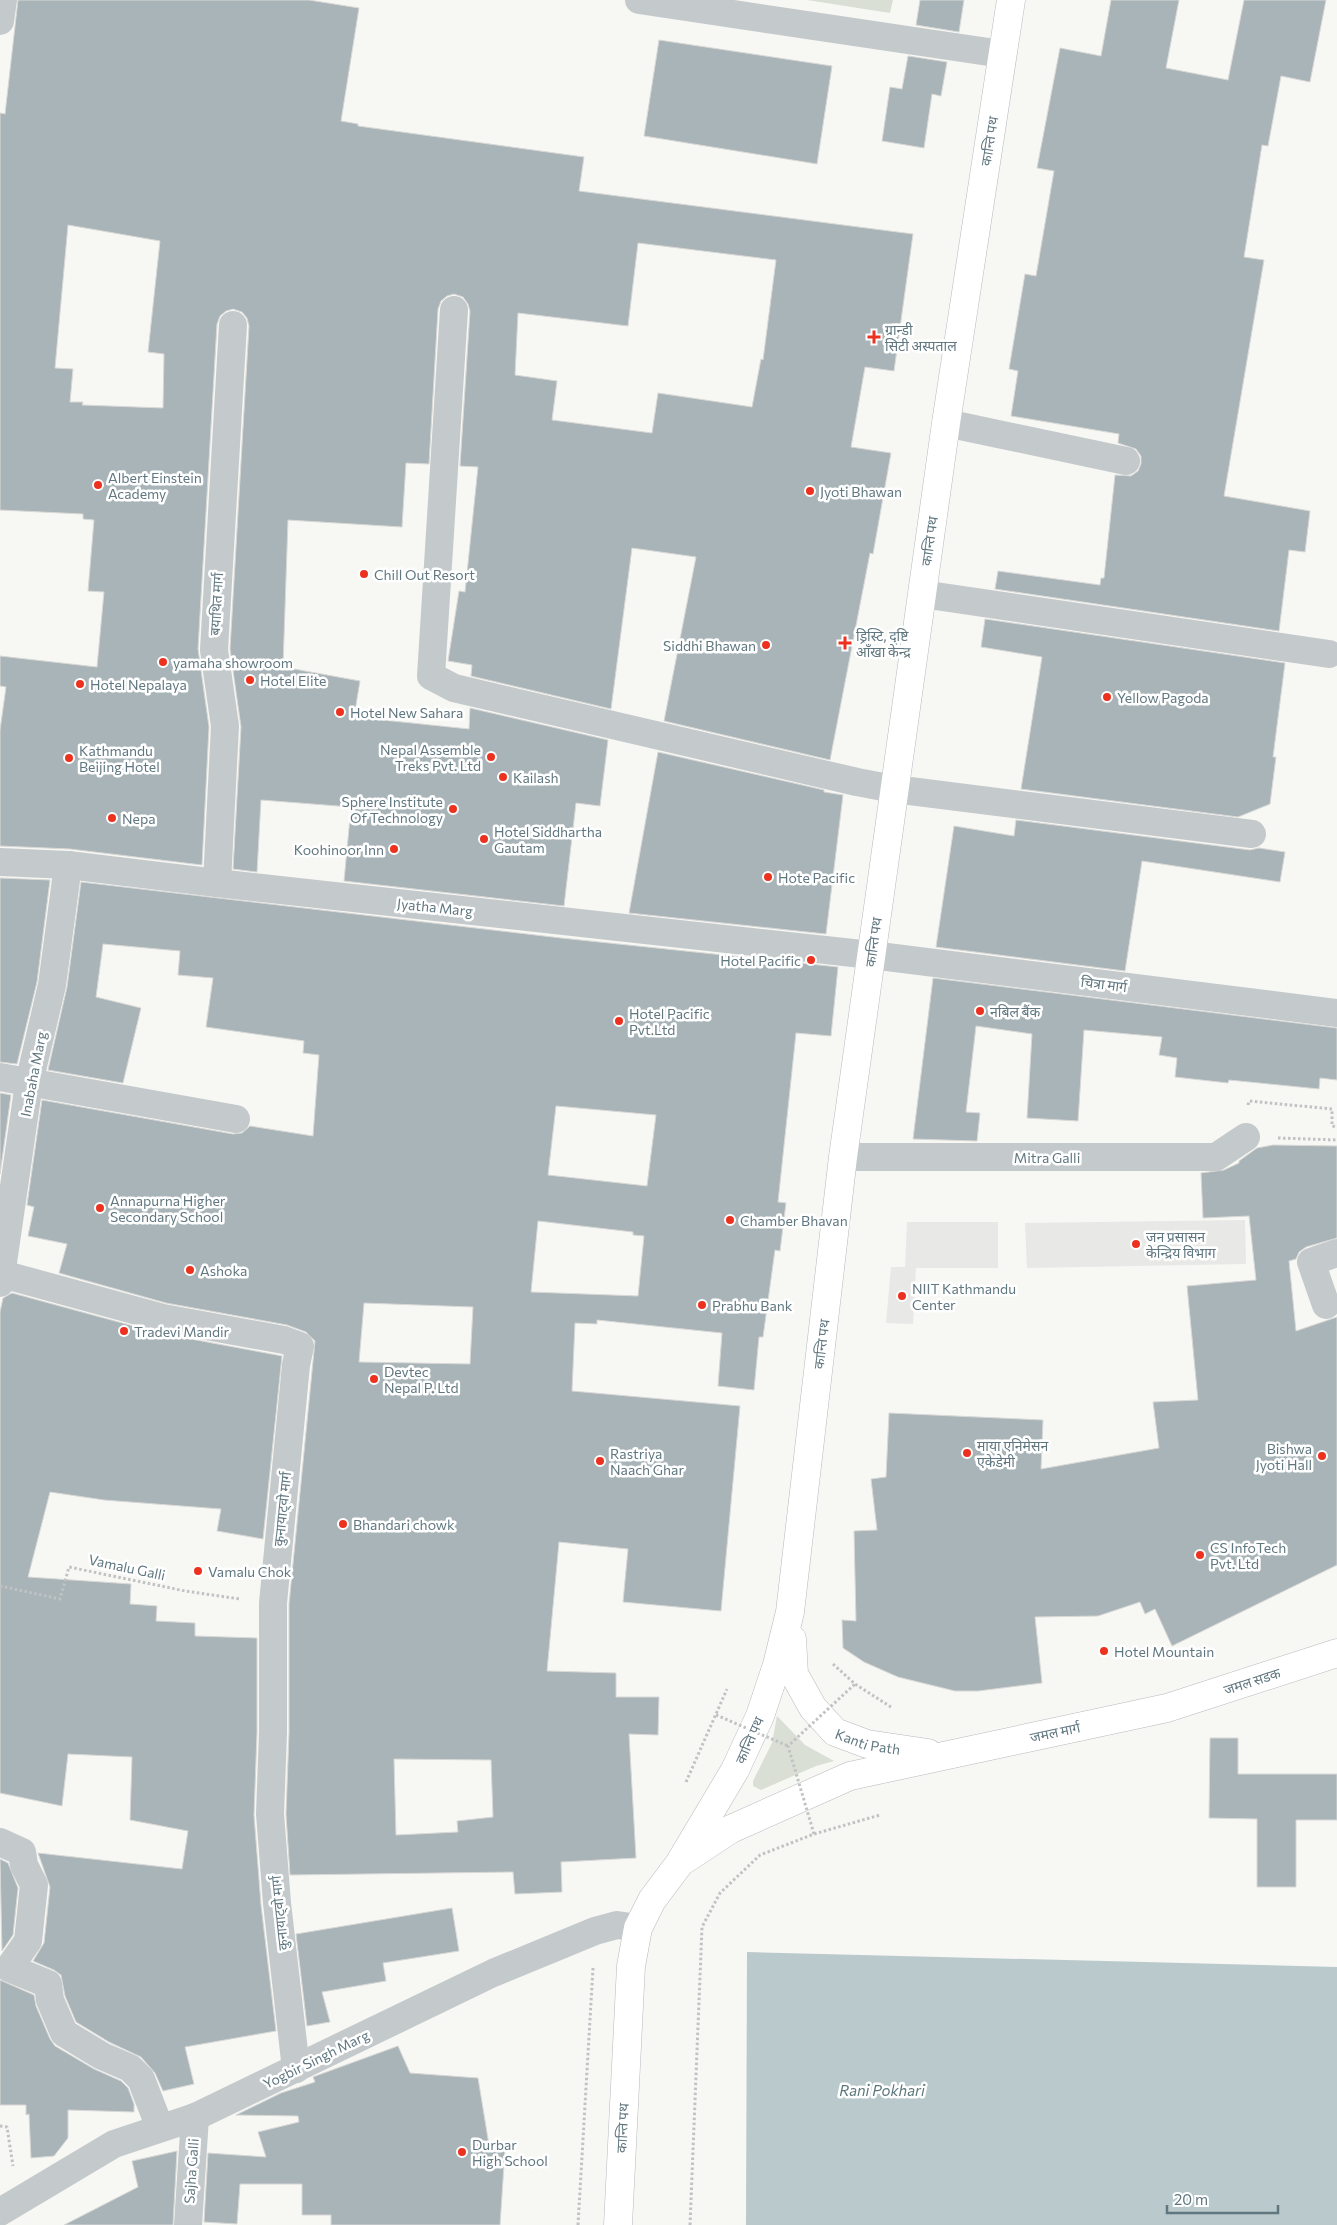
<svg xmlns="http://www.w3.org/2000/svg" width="1337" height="2225" font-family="Commissioner,'Noto Sans Devanagari',sans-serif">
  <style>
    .built { fill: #e8e8e7 }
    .green { fill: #d9dfd4 }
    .water { fill: #bac9cb }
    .building { fill: #a8b4b7; stroke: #d9d8d6; fill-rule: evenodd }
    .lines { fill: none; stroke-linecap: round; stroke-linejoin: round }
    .major-casing { stroke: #b5bbbe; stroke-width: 29 }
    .path { stroke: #c0c2c4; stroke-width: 3; stroke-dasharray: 2.5 2.5; stroke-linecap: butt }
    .minor { stroke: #c4c9cb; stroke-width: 28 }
    .major { stroke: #fff; stroke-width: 28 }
    .path-bridge { stroke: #c0c2c4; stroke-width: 3; stroke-dasharray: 2.5 2.5; stroke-linecap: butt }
    .poi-dot { fill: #ec311f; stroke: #fff; stroke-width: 2 }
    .labels { text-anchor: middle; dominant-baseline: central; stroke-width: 5; stroke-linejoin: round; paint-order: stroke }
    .street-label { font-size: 14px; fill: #607780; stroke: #fff }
    .poi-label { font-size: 14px; fill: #607780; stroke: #fff; text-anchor: start }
    .water-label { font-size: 15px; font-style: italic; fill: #5b777c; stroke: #fff }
  </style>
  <rect width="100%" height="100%" fill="#f7f7f4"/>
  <g class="built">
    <path d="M1245,1220L1246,1264L1027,1268L1025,1223Z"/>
    <path d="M907,1222H998V1268H916L913,1324L886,1323L891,1267H905Z"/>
  </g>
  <g class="green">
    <path d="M807,0H893L890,13Z"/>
    <path d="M777,1716L805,1745L834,1761L816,1766L761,1790L753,1786V1781L772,1743Z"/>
  </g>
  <path class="water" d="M747,1952L1337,1967V2225H746Z"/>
  <g class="building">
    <path d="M18,0H309L359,8L341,121L358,124V126L584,157L579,191L913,234L894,371L865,367L851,447L891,453L873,554L870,553L830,760L664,721L696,557L632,548L611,709L471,676L472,665L448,661L459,591L465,592L478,467L460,466L470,311L468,304L463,297L454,294L447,296L441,301L438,309L429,464L406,463L402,527L288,520L283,667L360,681L354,717L469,729L470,708L608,740L600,806L576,803L564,906L344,881L351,807L261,800L257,872L233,869L241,727L230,649L249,326L247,318L242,312L233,309L226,311L220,316L217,324L198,649L209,727L202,865L70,849L0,846V730L6,687L0,686V656L97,667L104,592L88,591L94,520L83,519V514L0,510V113L5,114ZM68,225L160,241L148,352L164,354L163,408L82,405L83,402H70L73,369L55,368ZM638,243L776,260L763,360L761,359L752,407L658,393L652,433L552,420L557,381L515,375L518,313L628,326Z"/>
    <path d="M920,0H964L959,32L916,25Z"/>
    <path d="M1111,0H1179L1166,68L1228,80L1244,0H1326L1310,82L1281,76L1268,146L1262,145L1244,257L1264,260L1224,496L1310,511L1305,552L1289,550L1279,631L995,589L998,571L1100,585L1101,578H1104L1115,475L1131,476L1138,471L1141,464V456L1136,449L1118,443L1119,434L1011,416L1018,371L1009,369L1025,274L1036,276L1054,171L1037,168L1060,48L1101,56Z"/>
    <path d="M659,40L832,66L817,164L644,136Z"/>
    <path d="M908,56L947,62L941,96L932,94L924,148L882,141L890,87L902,89Z"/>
    <path d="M985,619L1285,663L1273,757H1276L1270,804L1238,817L1021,789L1042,657L981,647Z"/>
    <path d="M658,752L824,790V792L843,795L826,934L629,913Z"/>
    <path d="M1016,820L1250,850L1259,848L1285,852L1280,882L1142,861L1125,971L936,947L954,826L1014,836Z"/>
    <path d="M0,878L50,880L37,982L17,1064L0,1062Z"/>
    <path d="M81,882L561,938L838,967L831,1036L796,1033L778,1202L786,1203L780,1251L775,1250L763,1337H759L754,1390L718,1386L722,1333L597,1320V1324L575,1323L572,1391L740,1406L721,1611L623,1602L628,1549L559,1542L547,1671L616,1673V1697H659L658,1735L629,1734L636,1858L561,1862L562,1892L515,1894L513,1872L290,1875L286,1814L289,1733V1604L315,1341L306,1332L287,1325L166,1303L59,1273L67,1244L28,1236L34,1207L27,1205L42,1100L233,1134L242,1133L250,1126L313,1136L319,1055L303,1053L304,1041L206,1027L213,978L178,975L180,951L103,944L96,997L141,1008L123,1083L48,1070L67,987ZM556,1106L656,1115L647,1186L548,1175ZM538,1221L633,1232V1235L644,1236L638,1296L531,1292ZM364,1303L473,1307L470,1364L359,1362ZM394,1759L491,1760L493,1817L457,1821L458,1832L396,1835Z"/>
    <path d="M933,978L1337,1028V1080L1320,1078L1319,1089L1229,1080L1228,1083L1175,1077L1177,1058L1159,1055L1162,1037L1084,1030L1078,1121L1027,1118L1032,1034L976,1026L966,1112L980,1113L977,1141L913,1139Z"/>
    <path d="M0,1093L11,1095L0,1174Z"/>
    <path d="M1273,1145L1337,1146V1238L1306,1247L1299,1252L1296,1259L1289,1261L1296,1331L1337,1317V1565L1172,1646L1155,1609L1145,1614L1140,1602L1098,1616L1035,1617L1042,1683L978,1691H955L898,1677L864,1662L843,1648L842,1620L856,1621L854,1531L877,1530L871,1479L886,1477L889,1413L1043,1420L1041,1469L1159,1448L1153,1402L1198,1400L1187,1286L1256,1280L1249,1216L1203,1218L1201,1173L1224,1170L1239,1163V1161L1257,1148Z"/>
    <path d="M12,1293L159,1333L282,1356L263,1539L217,1531L221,1509L104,1500L50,1492L28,1577L131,1584L130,1604L157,1606L156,1621L195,1623V1636L257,1638V1733L254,1815L261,1905L276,2031L185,2047L194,2084L163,2091L155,2073L141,2057L109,2042L76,2022L65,1996L61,1975L54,1970L33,1961L44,1943L50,1887L38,1853L182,1869L188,1831L130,1820L132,1757L68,1754L62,1806L0,1793V1312L3,1298Z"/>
    <path d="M1210,1738H1238V1774H1337V1820H1296V1887H1257V1819L1209,1818Z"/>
    <path d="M0,1859L8,1863L18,1888L13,1935L2,1951Z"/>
    <path d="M452,1908L459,1951L383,1963L386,1981L322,1992L330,2022L307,2026L296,1934Z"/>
    <path d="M0,1980L34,1995L36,2006L50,2039L55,2046L94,2069L121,2081L128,2088L134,2104V2112L68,2110V2138L54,2156L31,2158L29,2114L26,2115V2105H0Z"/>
    <path d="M398,2046L410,2073L478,2078L490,2151L505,2150L500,2225H331V2215H302V2184H240L237,2224L204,2222L208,2153L266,2157L258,2132L299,2122L298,2116L236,2115L281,2093L315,2082L313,2077L321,2074Z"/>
    <path d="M177,2151L173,2225H64L138,2187L132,2161Z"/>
  </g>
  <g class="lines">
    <g class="major-casing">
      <g id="major">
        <path id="s1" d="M792,1639L794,1674L813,1708L835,1732L867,1744L928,1753"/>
        <path d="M684,1860L731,1829L850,1776L1167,1708L1337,1653"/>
        <path d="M618,2225L631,1966L638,1928L652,1900L679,1864L735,1770L760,1716L777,1665L790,1612L843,1157L946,423L1011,0"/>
      </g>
    </g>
    <g class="path">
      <path d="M1248,1105L1249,1101L1332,1109V1126L1337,1127"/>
      <path d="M1278,1138L1337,1140"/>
      <path d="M0,1586L60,1599L69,1567L185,1591L240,1599"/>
      <path d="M833,1664L855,1684L891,1707"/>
      <path d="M686,1782L727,1689"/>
      <path d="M0,2126L7,2127L13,2166"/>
      <path d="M578,2225L593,1968"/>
      <path d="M690,2225L702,1927L720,1893L760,1855L814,1834L880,1815"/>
    </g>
    <g class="minor">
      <path d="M639,0L1002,54"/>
      <path d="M0,21L3,0"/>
      <path d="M454,310L431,676L454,688L857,782L894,789L1252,834"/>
      <path d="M946,423L1126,461"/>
      <path d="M922,594L1329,654"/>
      <path d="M0,862L68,865L217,883L871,955L1337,1013"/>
      <path d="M217,883L225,726L214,650L233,325"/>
      <path d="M0,1077L236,1119"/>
      <path d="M843,1157H1216L1246,1137"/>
      <path d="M2,1274L163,1318L284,1340L300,1346L296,1365L273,1603V1733L270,1814L277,1903L296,2069"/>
      <path d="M0,1283L29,1083L52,985L68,865"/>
      <path d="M1326,1305L1311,1262L1337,1253"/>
      <path d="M0,1842L22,1852L24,1865L34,1885L28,1941L9,1968L48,1984L50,2000L64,2033L102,2056L130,2068L141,2079L160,2128"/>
      <path d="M0,2212L114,2144L195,2117L493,1973L595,1931L617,1925L638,1928"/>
      <path d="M188,2225L195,2117"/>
    </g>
    <use href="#major" class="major"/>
    <g class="path-bridge">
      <path d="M716,1715L788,1746"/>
      <path d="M814,1834L788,1746L855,1684"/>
    </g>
  </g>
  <g class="poi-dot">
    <path d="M871.5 329.5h5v5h5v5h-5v5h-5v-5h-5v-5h5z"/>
    <circle cx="98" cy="485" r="5"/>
    <circle cx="810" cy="491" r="5"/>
    <circle cx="364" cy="574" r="5"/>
    <path d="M842.5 635.5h5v5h5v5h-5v5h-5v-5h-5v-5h5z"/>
    <circle cx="766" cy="645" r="5"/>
    <circle cx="163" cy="662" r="5"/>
    <circle cx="250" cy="680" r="5"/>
    <circle cx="80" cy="684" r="5"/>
    <circle cx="1107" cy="697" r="5"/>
    <circle cx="340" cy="712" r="5"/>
    <circle cx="491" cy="757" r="5"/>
    <circle cx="69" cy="758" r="5"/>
    <circle cx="503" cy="777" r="5"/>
    <circle cx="453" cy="809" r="5"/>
    <circle cx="112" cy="818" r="5"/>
    <circle cx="484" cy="839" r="5"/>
    <circle cx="394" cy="849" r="5"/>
    <circle cx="768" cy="877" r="5"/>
    <circle cx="811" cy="960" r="5"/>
    <circle cx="980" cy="1011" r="5"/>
    <circle cx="619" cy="1021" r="5"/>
    <circle cx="100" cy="1208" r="5"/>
    <circle cx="730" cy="1220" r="5"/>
    <circle cx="1136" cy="1244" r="5"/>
    <circle cx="190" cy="1270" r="5"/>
    <circle cx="902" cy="1296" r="5"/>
    <circle cx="702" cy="1305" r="5"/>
    <circle cx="124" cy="1331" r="5"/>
    <circle cx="374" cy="1379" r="5"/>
    <circle cx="967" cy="1453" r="5"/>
    <circle cx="1322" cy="1456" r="5"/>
    <circle cx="600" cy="1461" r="5"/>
    <circle cx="343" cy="1524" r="5"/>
    <circle cx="1200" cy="1555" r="5"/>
    <circle cx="198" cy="1571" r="5"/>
    <circle cx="1104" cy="1651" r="5"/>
    <circle cx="462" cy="2152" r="5"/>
  </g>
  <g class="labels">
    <g class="street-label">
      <text transform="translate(989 141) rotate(-81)">कान्ति पथ</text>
      <text transform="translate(929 541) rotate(-82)">कान्ति पथ</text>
      <text transform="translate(216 604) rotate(-87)">बयाथित मार्ग</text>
      <text transform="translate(435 907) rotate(6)">Jyatha Marg</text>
      <text transform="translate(873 942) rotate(-82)">कान्ति पथ</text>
      <text transform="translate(1104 984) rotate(7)">चित्रा मार्ग</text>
      <text transform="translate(33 1074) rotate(-79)">Inabaha Marg</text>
      <text x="1047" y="1157">Mitra Galli</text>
      <text transform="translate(821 1344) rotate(-83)">कान्ति पथ</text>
      <text transform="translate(282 1509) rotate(-84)">कुनायाट्वो मार्ग</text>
      <text transform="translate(127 1567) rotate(12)">Vamalu Galli</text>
      <text transform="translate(1252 1681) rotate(-18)">जमल सडक</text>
      <text transform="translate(1055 1732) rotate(-12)">जमल मार्ग</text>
      <text stroke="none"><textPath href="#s1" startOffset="141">Kanti Path</textPath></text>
      <text transform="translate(749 1740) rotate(-66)">कान्ति पथ</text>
      <text transform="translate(279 1913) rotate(-96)">कुनायाट्वो मार्ग</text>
      <text transform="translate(316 2059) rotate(-26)">Yogbir Singh Marg</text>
      <text transform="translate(622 2128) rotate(-87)">कान्ति पथ</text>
      <text transform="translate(191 2171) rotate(-86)">Sajha Galli</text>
    </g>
    <g class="poi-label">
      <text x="885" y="329">ग्रान्डी<tspan x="885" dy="16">सिटी अस्पताल</tspan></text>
      <text x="108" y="477">Albert Einstein<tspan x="108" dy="16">Academy</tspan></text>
      <text x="820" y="491">Jyoti Bhawan</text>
      <text x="374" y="574">Chill Out Resort</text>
      <text x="856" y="635">ड्रिस्टि, दृष्टि<tspan x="856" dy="16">आँखा केन्द्र</tspan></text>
      <text x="756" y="645" text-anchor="end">Siddhi Bhawan</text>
      <text x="173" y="662">yamaha showroom</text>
      <text x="260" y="680">Hotel Elite</text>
      <text x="90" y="684">Hotel Nepalaya</text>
      <text x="1117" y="697">Yellow Pagoda</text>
      <text x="350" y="712">Hotel New Sahara</text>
      <text x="481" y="749" text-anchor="end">Nepal Assemble<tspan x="481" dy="16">Treks Pvt. Ltd</tspan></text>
      <text x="79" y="750">Kathmandu<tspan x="79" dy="16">Beijing Hotel</tspan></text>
      <text x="513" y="777">Kailash</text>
      <text x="443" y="801" text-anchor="end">Sphere Institute<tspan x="443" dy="16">Of Technology</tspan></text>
      <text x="122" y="818">Nepa</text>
      <text x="494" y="831">Hotel Siddhartha<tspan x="494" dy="16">Gautam</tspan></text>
      <text x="384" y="849" text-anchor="end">Koohinoor Inn</text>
      <text x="778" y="877">Hote Pacific</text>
      <text x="801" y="960" text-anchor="end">Hotel Pacific</text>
      <text x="990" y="1011">नबिल बैंक</text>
      <text x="629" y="1013">Hotel Pacific<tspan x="629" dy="16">Pvt.Ltd</tspan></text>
      <text x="110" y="1200">Annapurna Higher<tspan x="110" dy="16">Secondary School</tspan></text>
      <text x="740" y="1220">Chamber Bhavan</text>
      <text x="1146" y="1236">जन प्रसासन<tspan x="1146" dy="16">केन्द्रिय विभाग</tspan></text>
      <text x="200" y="1270">Ashoka</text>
      <text x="912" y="1288">NIIT Kathmandu<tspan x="912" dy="16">Center</tspan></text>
      <text x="712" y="1305">Prabhu Bank</text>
      <text x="134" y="1331">Tradevi Mandir</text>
      <text x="384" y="1371">Devtec<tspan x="384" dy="16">Nepal P. Ltd</tspan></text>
      <text x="977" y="1445">माया एनिमेसन<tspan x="977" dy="16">एकेडेमी</tspan></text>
      <text x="1312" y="1448" text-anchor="end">Bishwa<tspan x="1312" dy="16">Jyoti Hall</tspan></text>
      <text x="610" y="1453">Rastriya<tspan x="610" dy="16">Naach Ghar</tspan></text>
      <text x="353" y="1524">Bhandari chowk</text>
      <text x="1210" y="1547">CS InfoTech<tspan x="1210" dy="16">Pvt. Ltd</tspan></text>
      <text x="208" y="1571">Vamalu Chok</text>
      <text x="1114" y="1651">Hotel Mountain</text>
      <text x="472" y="2144">Durbar<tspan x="472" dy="16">High School</tspan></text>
    </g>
    <g class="water-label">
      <text x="882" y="2090">Rani Pokhari</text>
    </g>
  </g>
  <path d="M1167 2205v8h111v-8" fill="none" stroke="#607780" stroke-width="2.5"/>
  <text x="1174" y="2205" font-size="15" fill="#607780" stroke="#ffffff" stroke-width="4" paint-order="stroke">20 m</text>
</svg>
